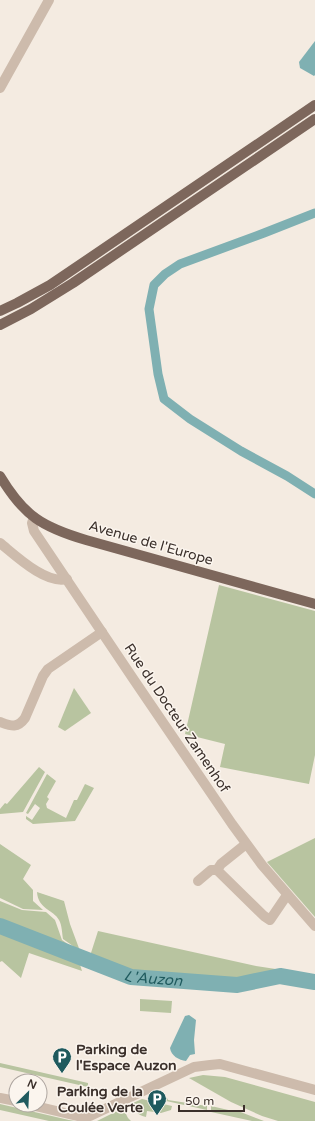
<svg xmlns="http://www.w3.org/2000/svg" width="315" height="1121" font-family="'Varela Round',sans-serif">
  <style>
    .green { fill: #b8c4a0 }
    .water { fill: #7fb0b2 }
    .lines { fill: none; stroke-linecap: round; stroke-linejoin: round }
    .canal { stroke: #7fb0b2; stroke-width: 9 }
    .river { stroke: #7fb0b2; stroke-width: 16 }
    .minor { stroke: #cdbbac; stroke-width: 10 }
    .major { stroke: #7d675c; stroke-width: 10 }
    .labels { text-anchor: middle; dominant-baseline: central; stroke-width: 3; stroke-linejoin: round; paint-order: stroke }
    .street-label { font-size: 14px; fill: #3b302b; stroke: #fbf5ee }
    .poi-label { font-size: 14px; font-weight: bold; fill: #3b302b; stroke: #fbf5ee; text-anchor: start }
    .water-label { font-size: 15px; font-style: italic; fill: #1f5a5e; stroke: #fbf5ee }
  </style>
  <rect width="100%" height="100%" fill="#f4ebe1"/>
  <g class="green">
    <path d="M219,585L315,611V755L309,784L220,767L225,744L185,734Z"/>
    <path d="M74,688L91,713L65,731L58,727Z"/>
    <path d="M39,767L45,772L23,812L0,814V809L5,803L7,804Z"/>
    <path d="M47,774L56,781L47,797L49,799L46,804L47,808L66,818L74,800H77L85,784L94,788L75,821L33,824L26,819V816L32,820L40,808L35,804L28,814L26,813Z"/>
    <path d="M315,838V917L267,862Z"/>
    <path d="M0,844L31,865L23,879L33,890V901L43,910L23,909L0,898Z"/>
    <path d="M37,892L64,901L70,924L80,951L63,939C62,933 62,925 59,920C54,910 38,909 37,892Z"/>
    <path d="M0,901L22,910L46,912L55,920L62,940L75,949L82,971L29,953L21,978L2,961L0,962Z"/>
    <path d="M98,931L256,966L315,975V979L278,973L237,983L132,974L90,956Z"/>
    <path d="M140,999L172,1001L171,1013L140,1011Z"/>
    <path d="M0,1063L88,1083V1087L0,1067Z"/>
    <path d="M203,1075L225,1077L315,1102V1121H278L262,1116L231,1102L189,1078Z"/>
    <path d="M155,1094L167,1098L168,1100L207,1106V1110L148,1097Z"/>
    <path d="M142,1099L172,1106L171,1110L161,1113L147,1111L146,1117C138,1115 134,1112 133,1103Z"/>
    <path d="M0,1104L69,1120L75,1121H49L0,1110Z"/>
    <path d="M211,1106L224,1109V1110V1109L233,1111H238L264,1121H252L211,1112Z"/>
    <path d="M123,1108L128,1118L131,1121H97Z"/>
  </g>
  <g class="water">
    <path d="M315,41V75L314,76L300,68L299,62Z"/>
    <path d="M189,1015L196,1020L194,1040L195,1054L190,1055L186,1061C179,1060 171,1056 170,1048L185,1016Z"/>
  </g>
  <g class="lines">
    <path class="canal" d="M315,213L264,233L180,264L165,274L154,285L149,309L158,374L164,399L190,419L241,451L287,476L315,494"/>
    <path class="river" id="s1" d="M0,926L131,977L237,985L280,976L315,982"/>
    <g class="minor">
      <path d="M0,88L49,0"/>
      <path d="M34,517L32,523L34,531L134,680L232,824L262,865L315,926"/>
      <path d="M0,543C15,555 46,585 67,579"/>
      <path d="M0,722C11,726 17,729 25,718L43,676L48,669L102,632"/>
      <path d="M246,844L221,864L217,870L264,916L270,920L287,895"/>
      <path d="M198,881L211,870H217"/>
      <path d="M0,1098L16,1101"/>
      <path d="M31,1105L82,1117L90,1116L194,1067L210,1065L220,1064L315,1090"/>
    </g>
    <g class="major">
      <path d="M0,311L17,303L50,285L315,105"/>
      <path d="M0,325L31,309L73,283L315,119"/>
      <path d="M0,476C24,516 42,527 86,540L315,604"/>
    </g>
  </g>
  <defs>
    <g id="parking-pin" transform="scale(1)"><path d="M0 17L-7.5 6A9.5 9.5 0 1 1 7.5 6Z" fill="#1f5a5e" stroke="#fbf5ee"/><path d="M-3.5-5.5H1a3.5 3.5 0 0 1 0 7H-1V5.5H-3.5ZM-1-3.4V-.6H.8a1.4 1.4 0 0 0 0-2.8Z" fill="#fff"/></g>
  </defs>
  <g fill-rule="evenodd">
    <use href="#parking-pin" x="62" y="1057"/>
    <use href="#parking-pin" x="157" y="1099"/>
  </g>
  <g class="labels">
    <g class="street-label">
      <text transform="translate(151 543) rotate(16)">Avenue de l'Europe</text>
      <text transform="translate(177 718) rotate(56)">Rue du Docteur Zamenhof</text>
    </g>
    <g class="poi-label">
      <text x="76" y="1049">Parking de<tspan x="76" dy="16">l'Espace Auzon</tspan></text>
      <text x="143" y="1091" text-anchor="end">Parking de la<tspan x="143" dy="16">Coulée Verte</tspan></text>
    </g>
    <g class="water-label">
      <text stroke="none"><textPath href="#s1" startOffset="163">L'Auzon</textPath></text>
    </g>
  </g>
  <g transform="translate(28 1093) rotate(24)"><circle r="19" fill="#fbf5ee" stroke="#aea6a0"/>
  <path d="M0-3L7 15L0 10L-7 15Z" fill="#1f5a5e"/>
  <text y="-6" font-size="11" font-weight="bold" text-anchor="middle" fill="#3b302b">N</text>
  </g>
  <path d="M179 1105v6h65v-6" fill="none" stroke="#3b302b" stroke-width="2"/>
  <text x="185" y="1105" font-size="12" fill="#3b302b" stroke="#fbf5ee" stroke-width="3" paint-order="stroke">50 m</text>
</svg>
